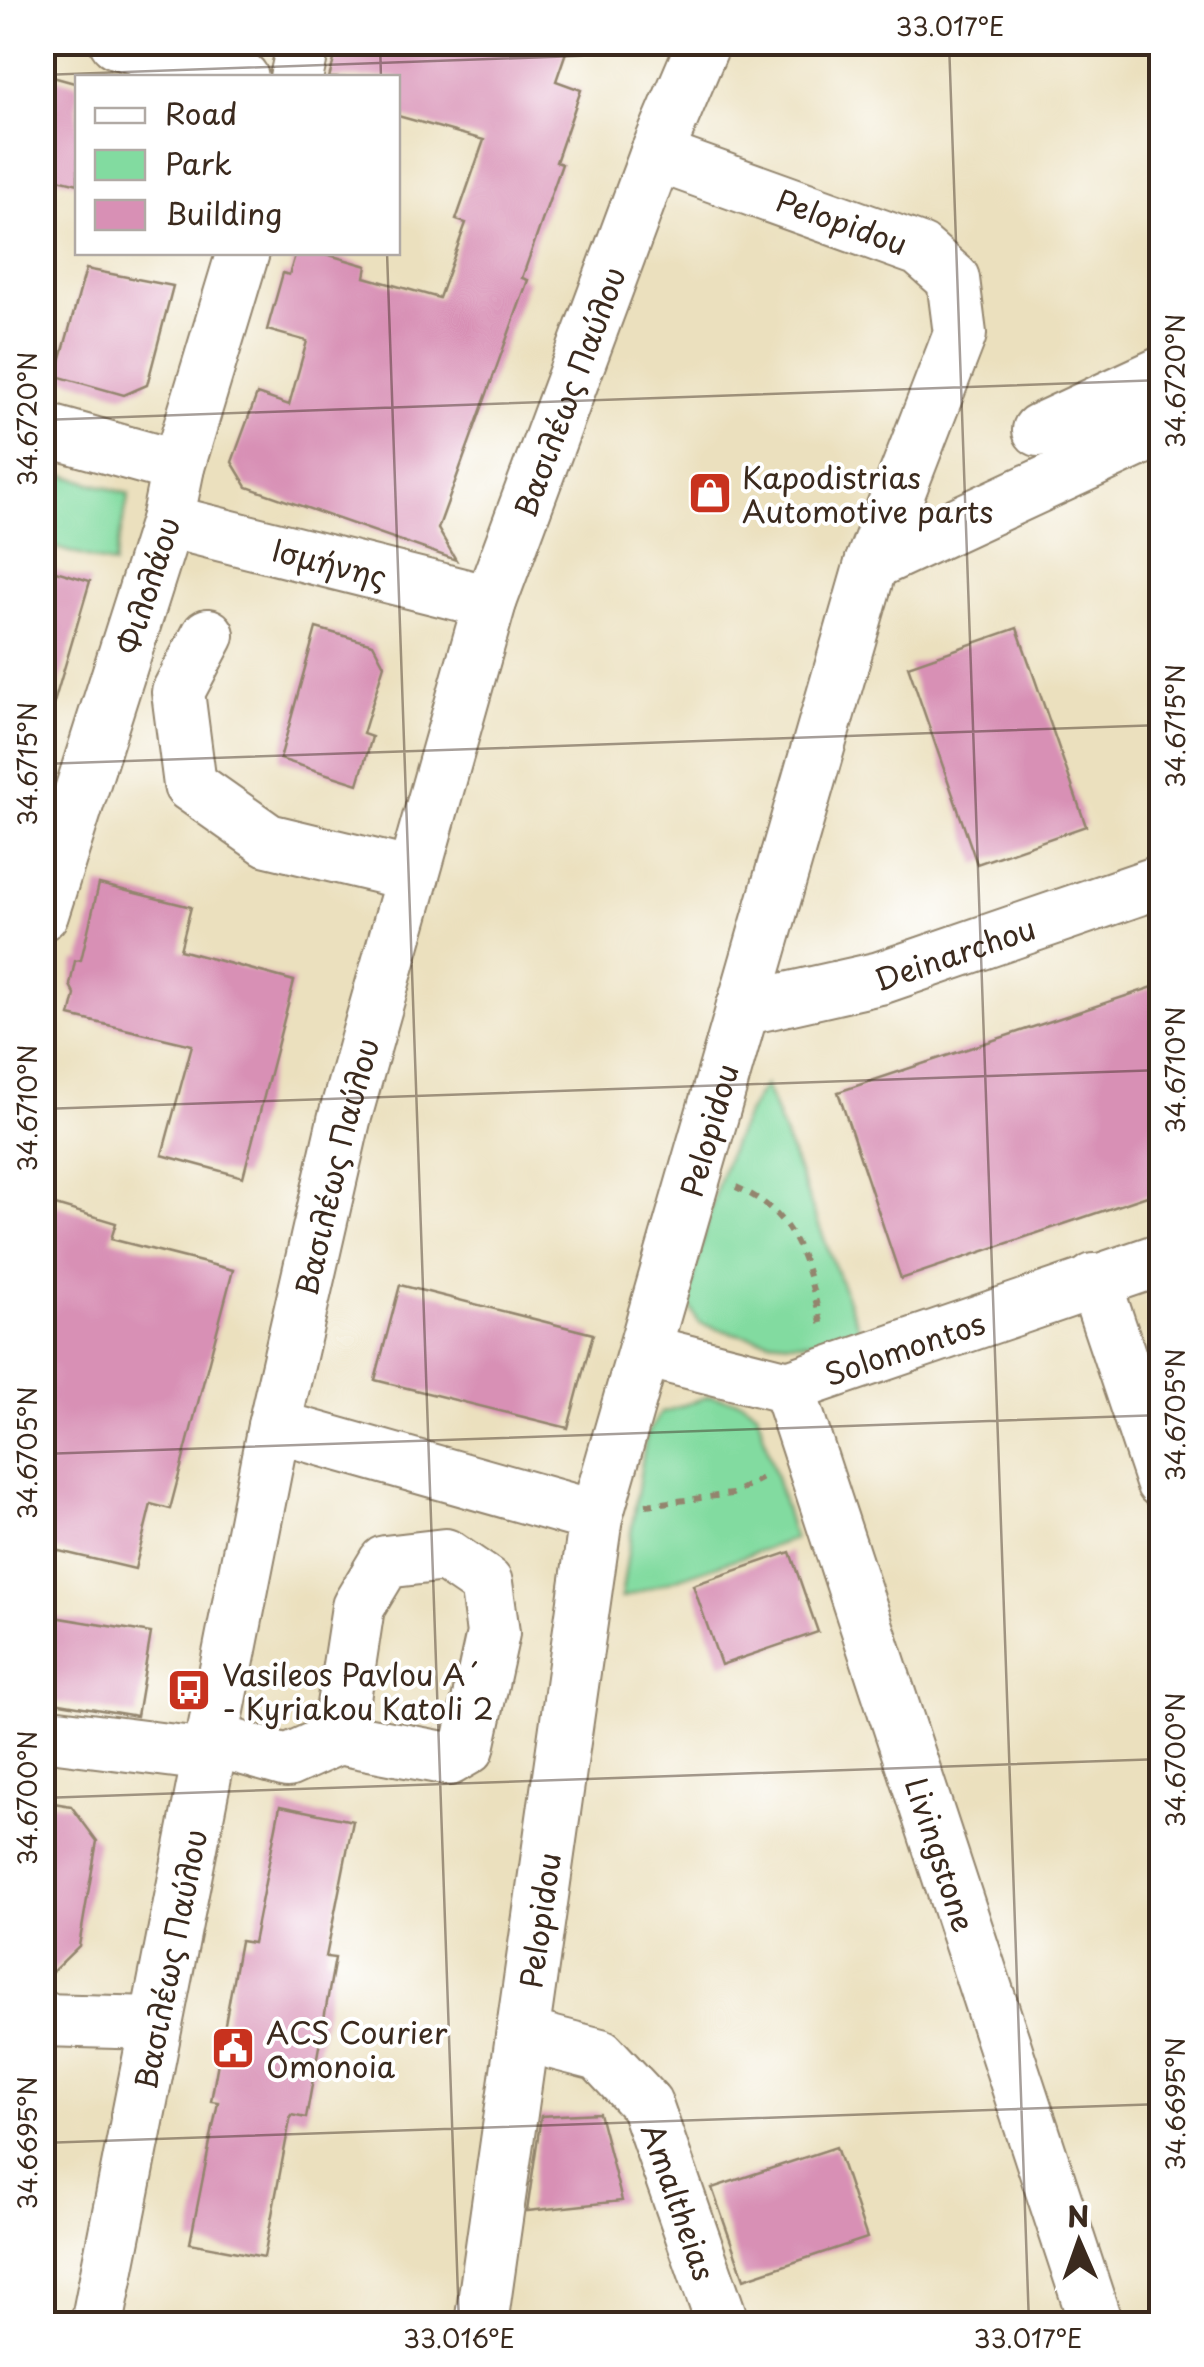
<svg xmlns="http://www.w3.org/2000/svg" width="1204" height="2367" font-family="'Playpen Sans',sans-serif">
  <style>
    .green { fill: #82dba0; stroke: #5e825f; stroke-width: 2.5 }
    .building { fill: #d890b5 }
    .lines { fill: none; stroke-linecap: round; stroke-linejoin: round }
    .minor-casing { stroke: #93856e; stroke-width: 56 }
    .path { stroke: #93856e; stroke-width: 6; stroke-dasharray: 8 8; stroke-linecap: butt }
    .minor { stroke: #fff; stroke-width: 52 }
    .ticks { fill: none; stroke: #3b2a1e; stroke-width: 2.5; stroke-opacity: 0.45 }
    .labels { text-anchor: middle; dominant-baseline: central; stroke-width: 8; stroke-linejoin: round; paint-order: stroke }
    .street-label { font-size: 30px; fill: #3b2a1e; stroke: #fff }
    .poi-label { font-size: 30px; fill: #3b2a1e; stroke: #fff; text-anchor: start }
    .neatline { fill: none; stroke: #3b2a1e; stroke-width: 4 }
    .ticks-label { font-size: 25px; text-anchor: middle; fill: #3b2a1e }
  </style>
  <rect width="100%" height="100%" fill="#fff"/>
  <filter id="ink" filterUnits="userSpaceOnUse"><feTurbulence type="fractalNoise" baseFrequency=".01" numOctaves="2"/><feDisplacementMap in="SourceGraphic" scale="20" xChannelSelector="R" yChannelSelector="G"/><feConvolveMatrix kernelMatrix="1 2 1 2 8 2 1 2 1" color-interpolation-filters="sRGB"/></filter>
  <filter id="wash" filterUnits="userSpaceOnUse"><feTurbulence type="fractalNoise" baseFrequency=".0048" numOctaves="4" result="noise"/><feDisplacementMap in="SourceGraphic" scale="40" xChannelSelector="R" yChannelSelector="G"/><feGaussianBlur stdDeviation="2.25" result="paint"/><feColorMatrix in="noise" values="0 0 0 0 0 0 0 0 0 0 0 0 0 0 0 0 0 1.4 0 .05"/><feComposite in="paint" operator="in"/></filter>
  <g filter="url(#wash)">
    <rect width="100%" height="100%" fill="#ebe0be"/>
    <g class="green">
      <path d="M42,469L129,494L114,565L43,544Z"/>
      <path d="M765,1085L860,1332C810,1351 748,1340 699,1323L688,1302C706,1230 720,1147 765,1085Z"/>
      <path d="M709,1396L741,1401L757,1412L794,1539L621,1598L646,1436L661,1413Z"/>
    </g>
    <g id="blocks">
      <g class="building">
        <path d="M339,42H537L566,52L556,81L581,90L556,162L562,164L522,278L528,280L438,529L456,560L247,487L232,462L257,394L289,405L307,341L267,330L283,273L289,275L296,252H319L367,266L365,277L439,298L466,223L456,220L484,140L398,116V78H329Z"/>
        <path d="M42,74L78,84V184L42,175Z"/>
        <path d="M86,269L173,286L147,385L124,395L56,376Z"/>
        <path d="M42,567L90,581L51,713L42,712Z"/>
        <path d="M316,628L373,644L384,665L363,734L372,737L358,784L280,759Z"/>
        <path d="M1017,628L1086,826L977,864L908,666Z"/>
        <path d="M99,884L191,907L180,950L294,981L243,1177L162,1155L192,1045L70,1016L75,995L70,985L75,961L81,960Z"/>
        <path d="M1162,984V1191L901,1279L838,1092Z"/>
        <path d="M42,1201L116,1223L111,1239L233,1270L170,1509L151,1504L135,1569L42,1547Z"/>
        <path d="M400,1285L593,1334L568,1428L375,1380Z"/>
        <path d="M790,1552L818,1632L721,1665L693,1585Z"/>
        <path d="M42,1615L151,1633L137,1716L42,1700Z"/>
        <path d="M42,1801L71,1806L97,1841L79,1946L42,1982Z"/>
        <path d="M280,1806L353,1821L326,1957L335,1958L306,2118L291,2115L264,2257L190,2243L218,2102L211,2101L240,1941L253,1943Z"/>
        <path d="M599,2113L622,2201L527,2211L541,2116Z"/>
        <path d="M836,2147L867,2238L744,2279L712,2188Z"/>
      </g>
    </g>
  </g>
  <g filter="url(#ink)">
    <use href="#blocks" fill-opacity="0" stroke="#93856e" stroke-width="2.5"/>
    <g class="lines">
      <g class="minor-casing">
        <g id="minor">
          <path d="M116,42L242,78"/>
          <path d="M296,78L304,42"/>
          <path d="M42,429L178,467"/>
          <path d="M1039,430L1162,373"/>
          <path id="s1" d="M167,521L490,602"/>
          <path d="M871,564L1162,429"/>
          <path d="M208,635L178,692L190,785L268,840L413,875"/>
          <path id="s2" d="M42,914L167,521L178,467L243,252"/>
          <path id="s3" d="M742,1009L880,978L1162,881"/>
          <path d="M1094,1280L1162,1482"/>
          <path id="s4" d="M645,1351L788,1387L1162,1259"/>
          <path id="s5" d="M788,1387L1096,2324"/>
          <path d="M274,1426L596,1517"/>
          <path d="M42,1734L207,1755"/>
          <path d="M210,1739L287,1761L338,1738L449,1759L468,1748L493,1633L486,1583L445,1555L385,1562L358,1607L338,1738"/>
          <path d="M42,2020L155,2023"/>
          <path id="s6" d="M523,2035L600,2055L646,2104L723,2324"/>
          <path id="s7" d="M97,2324L274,1426L344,1120L490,602L656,155L704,42"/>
          <path id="s8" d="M481,2324L596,1517L871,564L960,334L953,279L920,250L656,155"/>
        </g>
      </g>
      <g class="path">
        <path d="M736,1187C799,1214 807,1267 822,1326"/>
        <path d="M646,1505L732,1494L768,1475"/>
      </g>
      <use href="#minor" class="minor"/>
    </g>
  </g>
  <path class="ticks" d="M380,42L381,78M949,42L1029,2324M42,75L967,42M387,252L459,2324M42,420L1162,380M42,764L1162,725M42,1109L1162,1070M42,1454L1162,1415M42,1798L1162,1759M42,2143L1162,2104"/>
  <defs>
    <g id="shop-square" transform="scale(2.25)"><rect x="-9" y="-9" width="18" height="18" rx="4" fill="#c8321e" stroke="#fff"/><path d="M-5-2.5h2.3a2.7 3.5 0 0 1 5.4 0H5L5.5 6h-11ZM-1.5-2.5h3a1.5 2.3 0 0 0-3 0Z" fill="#fff"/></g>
    <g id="bus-square" transform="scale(2.25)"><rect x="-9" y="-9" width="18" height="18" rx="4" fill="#c8321e" stroke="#fff"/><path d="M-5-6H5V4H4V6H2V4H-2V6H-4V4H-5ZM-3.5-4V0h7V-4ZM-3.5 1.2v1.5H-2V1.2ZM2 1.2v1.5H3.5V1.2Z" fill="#fff"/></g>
    <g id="civic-square" transform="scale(2.25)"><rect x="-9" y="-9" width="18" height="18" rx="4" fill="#c8321e" stroke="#fff"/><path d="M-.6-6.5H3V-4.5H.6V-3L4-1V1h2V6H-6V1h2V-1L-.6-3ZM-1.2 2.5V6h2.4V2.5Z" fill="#fff"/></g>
  </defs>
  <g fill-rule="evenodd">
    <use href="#shop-square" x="710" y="493"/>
    <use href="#bus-square" x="189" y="1690"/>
    <use href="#civic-square" x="233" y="2048"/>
  </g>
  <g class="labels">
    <g class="street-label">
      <text transform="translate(842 221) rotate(20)">Pelopidou</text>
      <text stroke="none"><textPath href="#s7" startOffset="1992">Βασιλέως Παύλου</textPath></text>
      <text stroke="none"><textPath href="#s1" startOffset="168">Ισμήνης</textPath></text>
      <text stroke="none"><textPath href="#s2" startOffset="345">Φιλολάου</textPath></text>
      <text stroke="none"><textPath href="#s3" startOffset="220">Deinarchou</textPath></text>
      <text stroke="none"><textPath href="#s8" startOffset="1218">Pelopidou</textPath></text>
      <text stroke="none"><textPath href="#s7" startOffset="1182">Βασιλέως Παύλου</textPath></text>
      <text stroke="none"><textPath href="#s4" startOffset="270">Solomontos</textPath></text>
      <text stroke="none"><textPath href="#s5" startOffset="492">Livingstone</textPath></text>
      <text stroke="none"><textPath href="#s8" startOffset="408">Pelopidou</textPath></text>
      <text stroke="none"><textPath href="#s7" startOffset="372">Βασιλέως Παύλου</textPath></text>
      <text stroke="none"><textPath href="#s6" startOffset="250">Amaltheias</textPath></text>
    </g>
    <g class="poi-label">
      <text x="742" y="476">Kapodistrias<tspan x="742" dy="34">Automotive parts</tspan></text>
      <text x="222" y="1673">Vasileos Pavlou A´<tspan x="222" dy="34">- Kyriakou Katoli 2</tspan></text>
      <text x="266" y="2031">ACS Courier<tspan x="266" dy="34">Omonoia</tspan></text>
    </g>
  </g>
  <rect width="1204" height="2367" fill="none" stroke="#fff" stroke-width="110"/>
  <rect x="75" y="75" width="325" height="180" fill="#ffffff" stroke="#b1aaa5" stroke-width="2.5"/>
  <rect x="95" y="108" width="50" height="15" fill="#ffffff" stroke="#b1aaa5" stroke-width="2.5"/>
  <text x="165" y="125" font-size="30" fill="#3b2a1e">Road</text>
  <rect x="95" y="150" width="50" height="30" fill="#82dba0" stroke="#b1aaa5" stroke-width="2.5"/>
  <text x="165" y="175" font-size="30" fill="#3b2a1e">Park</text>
  <rect x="95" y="200" width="50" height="30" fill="#d890b5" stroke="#b1aaa5" stroke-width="2.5"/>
  <text x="165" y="225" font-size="30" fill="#3b2a1e">Building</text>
  <g transform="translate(1079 2242) rotate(358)" stroke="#ffffff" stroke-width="8" paint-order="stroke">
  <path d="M0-8L18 38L0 25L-18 38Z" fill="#3b2a1e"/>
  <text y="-15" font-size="28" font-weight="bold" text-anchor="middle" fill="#3b2a1e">N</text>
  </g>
  <rect x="55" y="55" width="1094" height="2257" class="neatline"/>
  <g class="ticks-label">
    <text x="950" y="36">33.017°E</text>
    <text transform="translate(1176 381) rotate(-90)" y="9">34.6720°N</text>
    <text transform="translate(28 419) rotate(-90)" y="9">34.6720°N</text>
    <text transform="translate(1176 726) rotate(-90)" y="9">34.6715°N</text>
    <text transform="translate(28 764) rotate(-90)" y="9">34.6715°N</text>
    <text transform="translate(1176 1070) rotate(-90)" y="9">34.6710°N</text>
    <text transform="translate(28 1108) rotate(-90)" y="9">34.6710°N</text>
    <text transform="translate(1176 1415) rotate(-90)" y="9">34.6705°N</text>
    <text transform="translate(28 1453) rotate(-90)" y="9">34.6705°N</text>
    <text transform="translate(1176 1760) rotate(-90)" y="9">34.6700°N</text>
    <text transform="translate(28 1798) rotate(-90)" y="9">34.6700°N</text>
    <text transform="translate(1176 2104) rotate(-90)" y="9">34.6695°N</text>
    <text transform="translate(28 2143) rotate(-90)" y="9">34.6695°N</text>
    <text x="459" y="2348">33.016°E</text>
    <text x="1028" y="2348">33.017°E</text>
  </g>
</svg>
